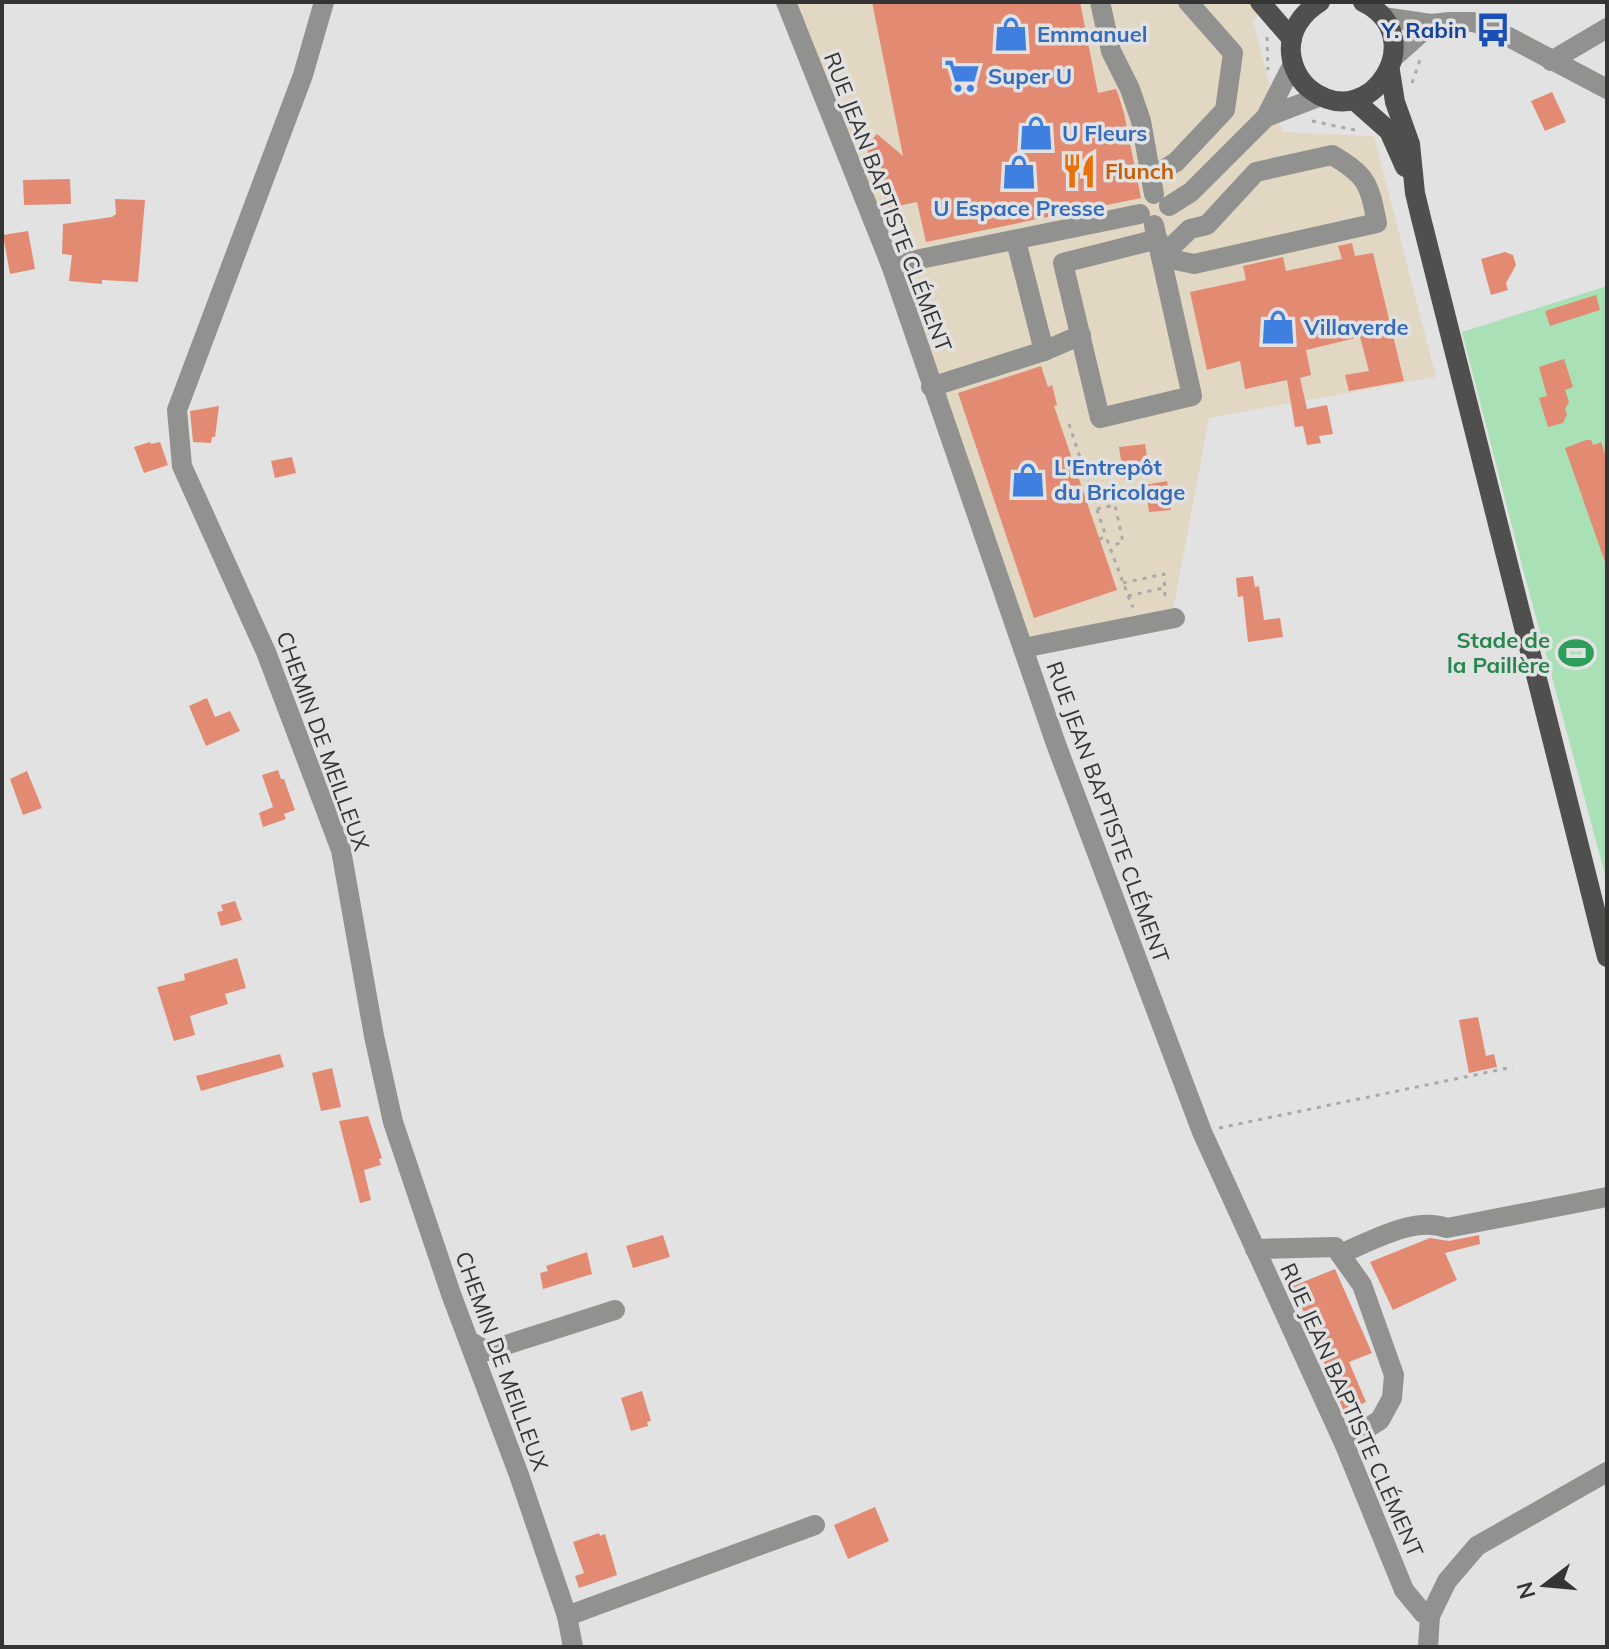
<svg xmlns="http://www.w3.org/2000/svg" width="1609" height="1649" font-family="Mulish,sans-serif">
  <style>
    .commercial { fill: #e2d7c3 }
    .green { fill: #aae0b6 }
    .building { fill: #e38a73 }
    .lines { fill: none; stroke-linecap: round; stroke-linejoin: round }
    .path { stroke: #a9a9a9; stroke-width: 3; stroke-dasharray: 4 6; stroke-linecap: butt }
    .minor { stroke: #919190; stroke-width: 20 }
    .major { stroke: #4f4f4e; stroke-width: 20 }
    .labels { text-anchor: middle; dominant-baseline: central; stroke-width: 7; stroke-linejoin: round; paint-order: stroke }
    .transit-label { font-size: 22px; font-weight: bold; fill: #164399; stroke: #e2e2e3; text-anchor: end }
    .shop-label { font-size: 22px; font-weight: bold; fill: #366cbe; stroke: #e2e2e3; text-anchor: start }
    .food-label { font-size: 22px; font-weight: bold; fill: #c56008; stroke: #e2e2e3; text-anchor: start }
    .street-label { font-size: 22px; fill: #343434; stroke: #e2e2e3 }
    .leisure-label { font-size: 22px; font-weight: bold; fill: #27864d; stroke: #e2e2e3; text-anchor: end }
  </style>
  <rect width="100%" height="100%" fill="#e2e2e3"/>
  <path class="commercial" d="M796,2H1267L1253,21L1282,132L1374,136L1436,377L1209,418L1173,610L1029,636Z"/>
  <path class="green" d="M1607,286V882L1523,569L1462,332Z"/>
  <g class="building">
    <path d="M872,2H1080L1098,93L1116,89L1118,94L1124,113L1141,198L926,242L917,202L888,208L866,147L877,134L903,156Z"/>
    <path d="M1552,92L1566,122L1545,131L1531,101Z"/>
    <path d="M70,179L71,204L24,205L23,180Z"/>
    <path d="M115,199L145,200L138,282L102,280V284L69,281L72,255L62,254L63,224L112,217L116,214Z"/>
    <path d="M28,231L35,269L10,274L3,235Z"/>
    <path d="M1352,243L1355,256L1373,253L1404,381L1349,391L1345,375L1369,371L1360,337L1306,350L1311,375L1300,378L1307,409L1327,405L1333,434L1319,436L1321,443L1307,445L1303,426L1295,427L1287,380L1245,389L1240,361L1207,370L1190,292L1246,280L1243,266L1283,257L1286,271L1342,259L1338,246Z"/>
    <path d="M1505,252L1513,255L1516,265L1506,283L1508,290L1491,295L1481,259Z"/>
    <path d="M1596,295L1600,310L1550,326L1545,311Z"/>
    <path d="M1564,359L1573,387L1565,390L1569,402L1565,409L1567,414L1563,423L1548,427L1539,398L1547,396L1539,367Z"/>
    <path d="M1041,366L1048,387L1052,385L1057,405L1054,406L1117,590L1034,618L958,393Z"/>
    <path d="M219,406L215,437H212L211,443L193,442L190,411Z"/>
    <path d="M1586,440H1591L1593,445L1601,442L1607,459V562H1605L1565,448Z"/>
    <path d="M150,442L151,444L160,442L168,465L144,473L134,447Z"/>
    <path d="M1145,444L1150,475L1124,479L1119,447Z"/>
    <path d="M292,457L296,473L275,478L271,461Z"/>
    <path d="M1167,481L1171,510L1149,512L1145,485Z"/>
    <path d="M1253,576L1255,587L1259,586L1264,620L1280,618L1283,637L1248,642L1243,596L1238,597L1236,578Z"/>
    <path d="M207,698L215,717L230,711L240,731L206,746L189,706Z"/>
    <path d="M278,770L281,779H284L295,810L284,814L286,819L263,827L259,813L273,807L262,775Z"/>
    <path d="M27,771L42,808L23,815L10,779Z"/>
    <path d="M235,901L242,920L221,926L217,912L223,911L221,905Z"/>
    <path d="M237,958L246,988L225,994L228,1004L190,1016L195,1035L174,1041L157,987L185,980L184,974Z"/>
    <path d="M1478,1017L1486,1056L1494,1054L1497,1067L1469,1073L1459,1020Z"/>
    <path d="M280,1054L284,1067L201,1091L196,1076Z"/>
    <path d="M332,1068L341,1107L321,1111L312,1073Z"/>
    <path d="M368,1116L382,1158L379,1159L381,1165L364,1170L371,1200L360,1203L339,1121Z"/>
    <path d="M663,1235L670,1257L633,1268L626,1246Z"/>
    <path d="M1479,1235L1480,1244L1445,1253L1457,1280L1393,1310L1370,1262L1430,1238L1449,1241Z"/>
    <path d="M587,1252L592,1274L543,1289L540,1273L548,1271L546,1266Z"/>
    <path d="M1335,1269L1372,1353L1349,1362L1366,1402L1344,1412L1293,1286Z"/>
    <path d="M642,1391L651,1421L647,1422L648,1426L631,1431L621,1398Z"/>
    <path d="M875,1507L889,1541L848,1559L834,1525Z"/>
    <path d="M599,1533L600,1536L605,1534L617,1575L579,1588L575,1576L584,1573L573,1542Z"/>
  </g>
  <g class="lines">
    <g class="path">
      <path d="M1267,37L1268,70"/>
      <path d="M1412,83L1420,60"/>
      <path d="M1312,121L1359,131"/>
      <path d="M1069,424L1106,537"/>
      <path d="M1097,509L1115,505L1123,542L1111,546"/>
      <path d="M1099,539L1106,537L1132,606H1134"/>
      <path d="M1123,583L1164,574L1165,595L1162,601"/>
      <path d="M1128,596L1163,588"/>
      <path d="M1219,1128L1513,1067"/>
    </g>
    <g class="minor">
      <path d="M324,2L303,75L177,410L182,466L266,652L341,850L374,1036L393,1122L451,1294L519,1475L567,1616L573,1647"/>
      <path d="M786,2L891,265L1056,744L1202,1132L1344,1443L1404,1590L1423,1613L1430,1616"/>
      <path d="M1100,2L1111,51L1130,89L1141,121L1154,194"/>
      <path d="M1383,17L1431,24L1450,22H1474L1503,34L1607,89"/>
      <path d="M1394,57L1431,24"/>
      <path d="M1551,61L1607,28"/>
      <path d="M1266,117L1321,96"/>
      <path d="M1332,155C1368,176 1369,184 1377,223L1194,264L1161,257L1190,229L1207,225L1256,172Z"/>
      <path d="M1151,177L1176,162L1225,110L1233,53L1188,2"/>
      <path d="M1169,206L1191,192L1266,117L1293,64"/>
      <path d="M1154,225L1161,257L1192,396L1100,418L1063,263L1158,239"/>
      <path d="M891,265L1140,214"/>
      <path d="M1044,351L1081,335"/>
      <path d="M931,387L1044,351L1016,241"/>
      <path d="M1023,648L1175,618"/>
      <path d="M1255,1249L1335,1247L1362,1285L1394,1375L1392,1398L1380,1420L1344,1443"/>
      <path d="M1340,1254C1372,1241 1413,1216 1447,1228L1607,1197"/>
      <path d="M469,1341L487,1351L615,1310"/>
      <path d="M567,1616L815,1525"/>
      <path d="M1428,1647L1430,1616L1447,1581L1477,1546L1607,1472"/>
    </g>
    <g class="major">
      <path d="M1260,2L1292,39"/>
      <path d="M1320,2C1302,13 1289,31 1291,53C1292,67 1300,82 1311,90C1371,135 1432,35 1363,2"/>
      <path d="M1390,71L1395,102L1410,144L1415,193L1421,218L1607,957"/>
      <path d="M1354,100L1389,131L1405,167"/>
    </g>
  </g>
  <defs>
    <g id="bus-bare" transform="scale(2.76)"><path d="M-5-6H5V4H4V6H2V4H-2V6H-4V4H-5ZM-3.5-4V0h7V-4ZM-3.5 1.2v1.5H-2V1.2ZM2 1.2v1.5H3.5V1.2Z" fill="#1a4fb4" stroke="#e2e2e3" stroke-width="2.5" paint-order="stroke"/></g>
    <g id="shop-bare" transform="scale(2.76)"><path d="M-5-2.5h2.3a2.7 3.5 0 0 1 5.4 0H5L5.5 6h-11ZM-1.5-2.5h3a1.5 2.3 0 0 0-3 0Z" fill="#3f7fe0" stroke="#e2e2e3" stroke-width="2.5" paint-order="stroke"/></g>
    <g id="supermarket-bare" transform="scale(2.76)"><path d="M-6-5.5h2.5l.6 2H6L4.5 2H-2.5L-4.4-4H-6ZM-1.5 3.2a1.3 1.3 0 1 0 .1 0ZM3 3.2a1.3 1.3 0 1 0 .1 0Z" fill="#3f7fe0" stroke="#e2e2e3" stroke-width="2.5" paint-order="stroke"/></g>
    <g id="restaurant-bare" transform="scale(2.76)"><path d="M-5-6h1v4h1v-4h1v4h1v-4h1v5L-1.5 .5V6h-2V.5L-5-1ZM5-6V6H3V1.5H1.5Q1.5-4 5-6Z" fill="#e8710a" stroke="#e2e2e3" stroke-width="2.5" paint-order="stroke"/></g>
    <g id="stadium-bare" transform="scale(2.76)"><path d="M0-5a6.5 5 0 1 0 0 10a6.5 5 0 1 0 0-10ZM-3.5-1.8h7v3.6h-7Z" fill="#2e9e5b" stroke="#e2e2e3" stroke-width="2.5" paint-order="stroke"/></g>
  </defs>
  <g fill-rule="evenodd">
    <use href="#bus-bare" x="1493" y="30"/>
    <use href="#shop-bare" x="1011" y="34"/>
    <use href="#supermarket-bare" x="962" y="76"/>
    <use href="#shop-bare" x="1036" y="133"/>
    <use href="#restaurant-bare" x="1079" y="171"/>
    <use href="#shop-bare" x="1019" y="172"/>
    <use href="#shop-bare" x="1278" y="327"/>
    <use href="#shop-bare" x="1028" y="480"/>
    <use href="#stadium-bare" x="1576" y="653"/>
  </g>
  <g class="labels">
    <g class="transit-label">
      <text x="1467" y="30">Y. Rabin</text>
    </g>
    <g class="shop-label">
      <text x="1037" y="34">Emmanuel</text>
      <text x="988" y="76">Super U</text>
      <text x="1062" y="133">U Fleurs</text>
      <text x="1019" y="208" text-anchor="middle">U Espace Presse</text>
      <text x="1304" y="327">Villaverde</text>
      <text x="1054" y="467">L'Entrepôt<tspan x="1054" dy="25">du Bricolage</tspan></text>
    </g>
    <g class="food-label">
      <text x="1105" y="171">Flunch</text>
    </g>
    <g class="street-label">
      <text transform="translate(888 202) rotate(69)">RUE JEAN BAPTISTE CLÉMENT</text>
      <text transform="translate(323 741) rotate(70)">CHEMIN DE MEILLEUX</text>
      <text transform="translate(1108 812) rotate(70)">RUE JEAN BAPTISTE CLÉMENT</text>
      <text transform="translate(502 1361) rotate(70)">CHEMIN DE MEILLEUX</text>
      <text transform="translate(1352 1410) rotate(66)">RUE JEAN BAPTISTE CLÉMENT</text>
    </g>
    <g class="leisure-label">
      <text x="1550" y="640">Stade de<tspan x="1550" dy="25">la Paillère</tspan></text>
    </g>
  </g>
  <rect width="1609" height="1649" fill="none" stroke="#343434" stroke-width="8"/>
  <g transform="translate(1545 1585) rotate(254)" stroke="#e2e2e3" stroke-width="6" paint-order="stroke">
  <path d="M0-6L14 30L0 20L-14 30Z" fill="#343434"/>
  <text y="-12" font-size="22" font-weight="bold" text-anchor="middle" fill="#343434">N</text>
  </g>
</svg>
